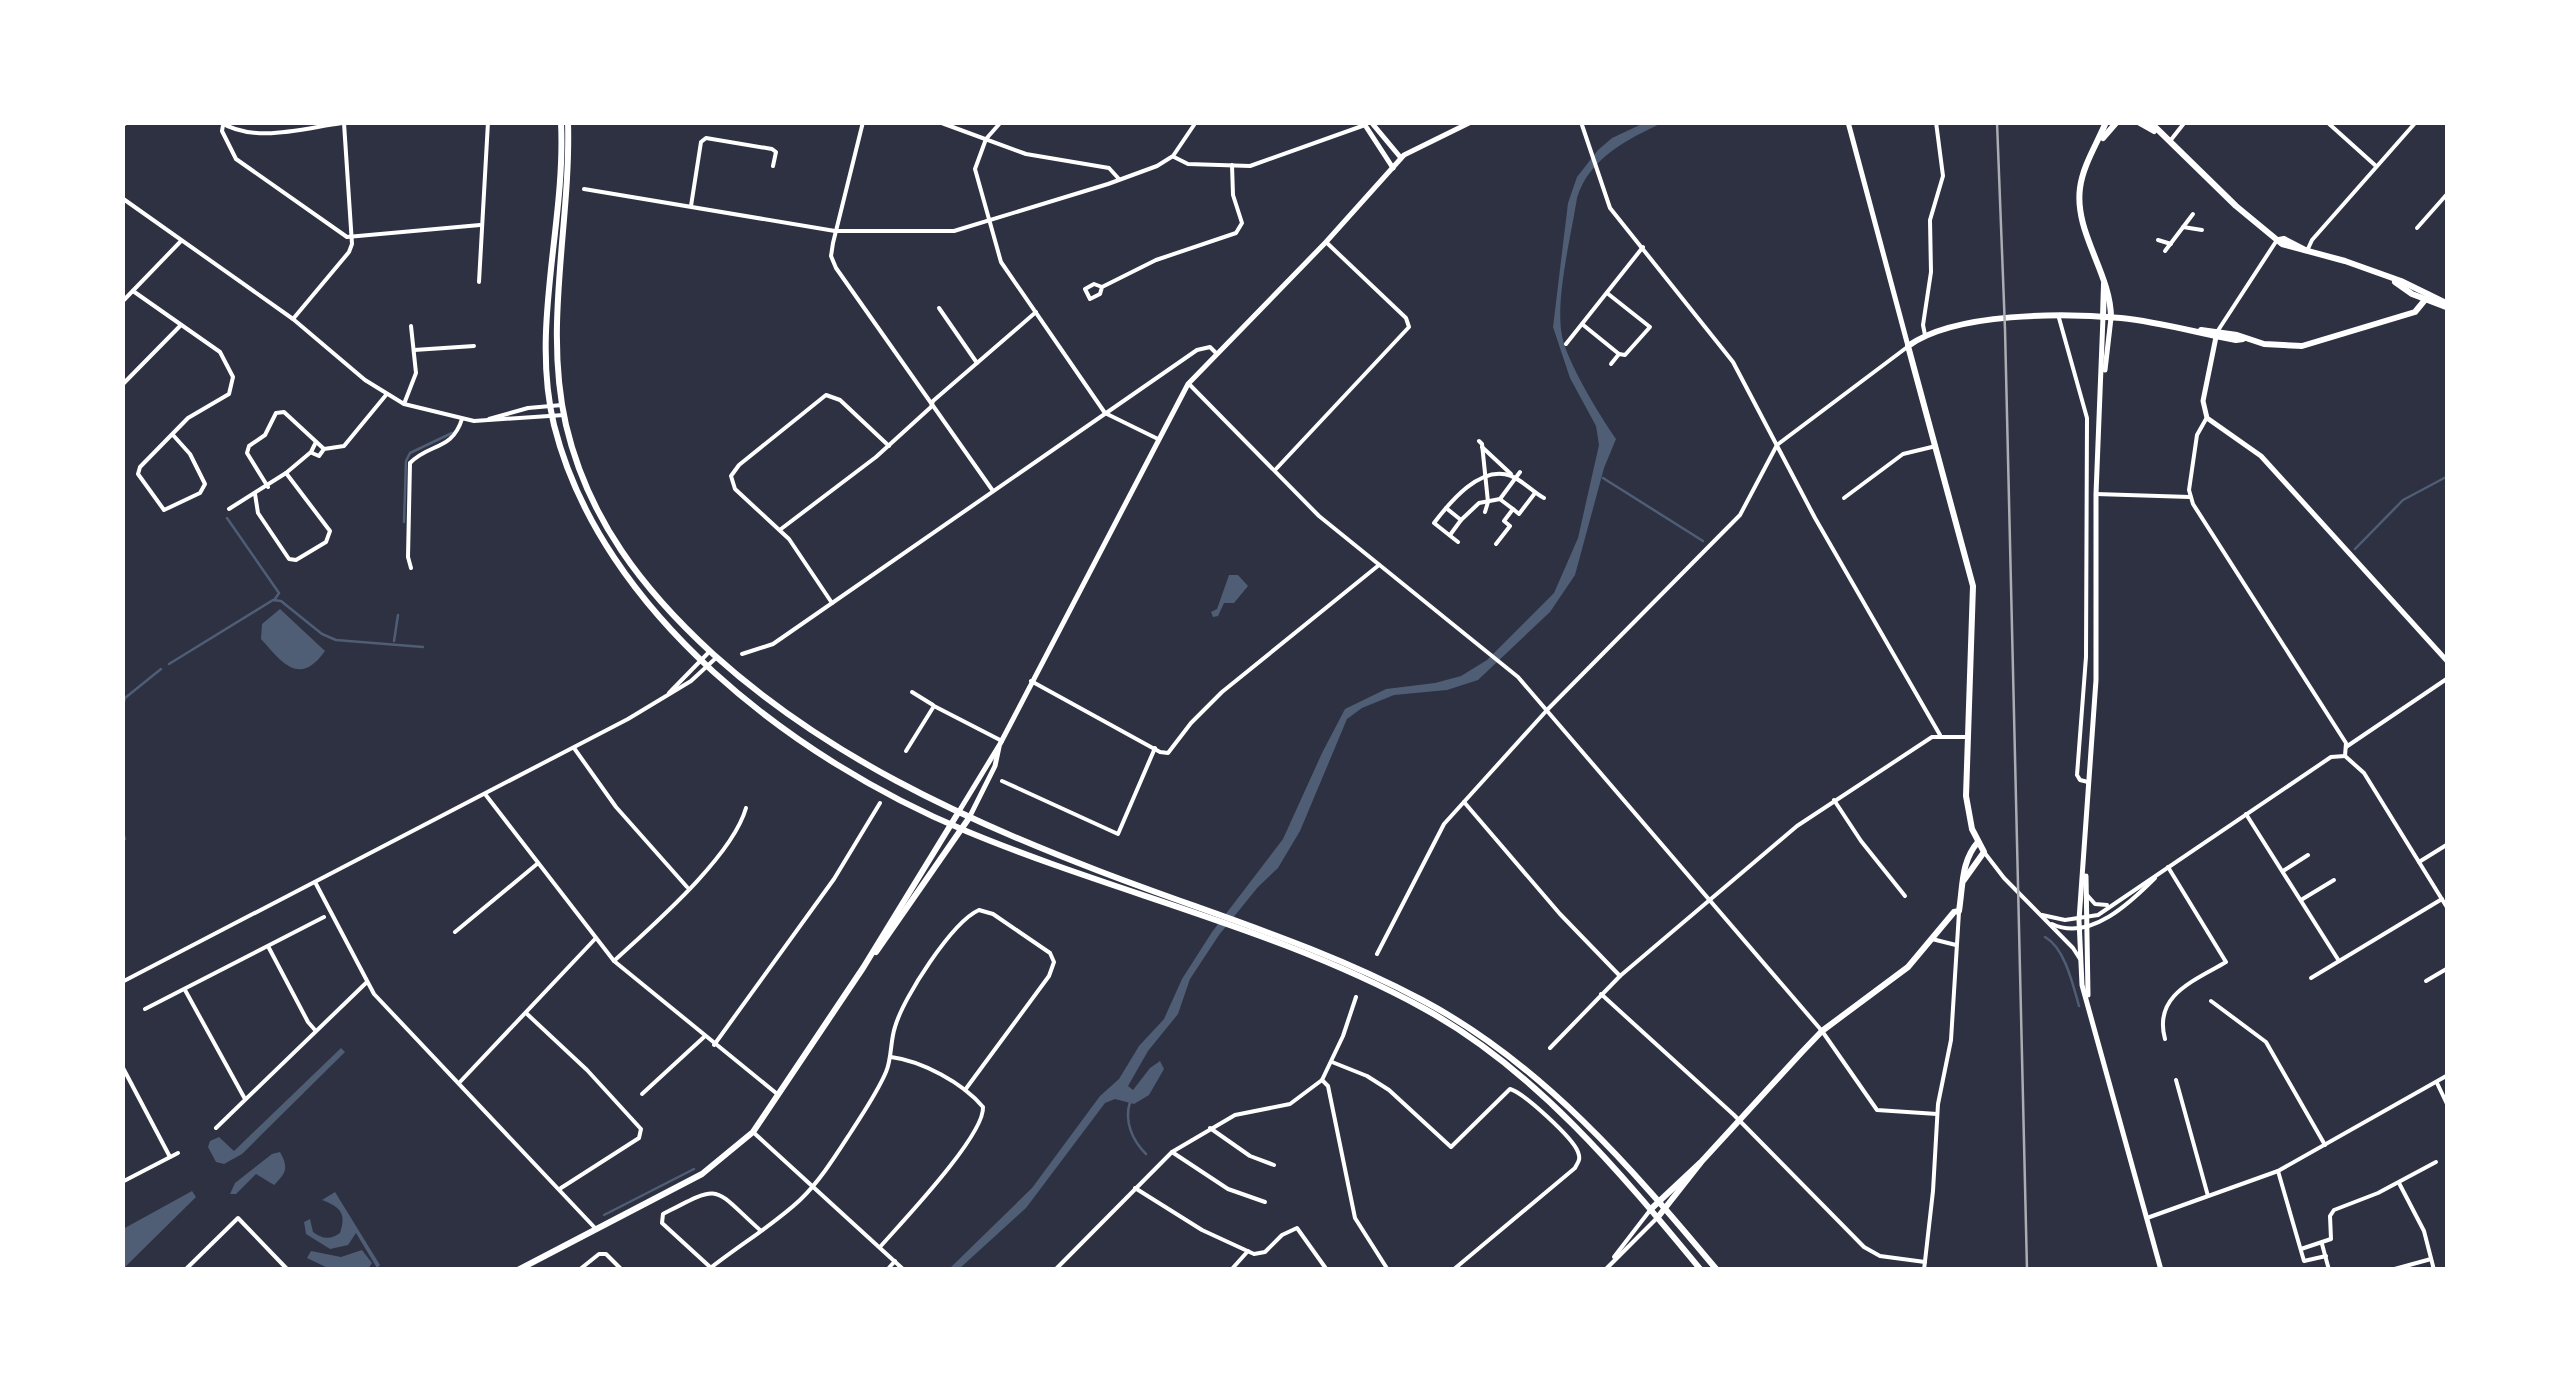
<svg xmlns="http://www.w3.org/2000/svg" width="2570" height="1392" font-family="'Open Sans',sans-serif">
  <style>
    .water { fill: #4f5d75 }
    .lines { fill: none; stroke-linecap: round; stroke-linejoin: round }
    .stream { stroke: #4f5d75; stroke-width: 2.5 }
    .pedestrian { stroke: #fff; stroke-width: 4 }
    .minor { stroke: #fff; stroke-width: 4 }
    .tertiary { stroke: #fff; stroke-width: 5 }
    .secondary { stroke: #fff; stroke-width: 6 }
    .primary { stroke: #fff; stroke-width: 6 }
    .rail { stroke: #abadb3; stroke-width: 2.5 }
  </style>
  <rect width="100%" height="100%" fill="#2d3142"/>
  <g class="water">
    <path d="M1644,123H1662C1628,139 1589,158 1577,198C1571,237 1555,299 1562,336C1567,362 1600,416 1616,439L1604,468L1575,575L1550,612L1478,680L1447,690L1394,695L1362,708L1347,719L1300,831L1278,868L1258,887L1219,935L1190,979L1178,1014L1148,1051L1128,1086L1133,1090L1150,1068L1160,1061L1164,1069L1149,1095L1134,1104L1115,1099L1105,1103L1026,1208L959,1269L948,1270L1032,1188L1100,1096L1119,1079L1139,1046L1164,1019L1182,979L1212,932L1283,839L1322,753L1345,709L1386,689L1435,683L1461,676L1487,660L1554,593L1578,538L1599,445L1596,426L1570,378L1553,327L1568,203L1577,177L1598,150L1612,138Z"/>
    <path d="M1229,575H1238L1248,586L1234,603H1224L1218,616L1213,617L1211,612L1217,609Z"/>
    <path d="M280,609L325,651C299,688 281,661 261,639L262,624Z"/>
    <path d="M341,1048L345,1052L242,1154L224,1164L216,1162L208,1147L210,1141L219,1137L234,1151Z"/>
    <path d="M280,1152C289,1168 286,1173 274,1185L256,1174L236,1194H230L235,1183L272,1154Z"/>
    <path d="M192,1191L196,1197L123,1269V1229Z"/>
    <path d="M335,1192L380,1265L377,1268L356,1233L348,1245L330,1249L306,1234L304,1222L310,1219L313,1232C322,1239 331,1240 340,1233C347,1213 340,1207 322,1200Z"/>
    <path d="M362,1250L372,1263L368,1269H330L307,1258L311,1251L341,1257Z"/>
  </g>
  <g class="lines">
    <g class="stream">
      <path d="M1603,478L1703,541"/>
      <path d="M227,518L279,593L275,599"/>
      <path d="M404,522L406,461L410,453L452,433"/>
      <path d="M2355,549L2403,500L2448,476"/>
      <path d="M394,641L398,615"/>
      <path d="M169,664L273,600L281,601L322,634L336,640L423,647"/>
      <path d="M122,707L125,698L161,669"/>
      <path d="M122,831L125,839"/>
      <path d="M2045,937C2065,948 2073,985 2079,1006"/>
      <path d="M1130,1102C1124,1121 1132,1140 1146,1154"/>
      <path d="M604,1215L694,1169"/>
    </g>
    <g class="pedestrian">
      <path d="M2183,227L2202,230"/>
      <path d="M2158,240L2171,244"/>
      <path d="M2165,251L2193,214"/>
      <path d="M1479,441L1482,444L1488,502L1485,512"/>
      <path d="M1482,447L1511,474"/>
      <path d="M1446,508L1461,520L1479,503L1500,499L1520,472"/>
      <path d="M1513,509L1519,514L1535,493"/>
      <path d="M1450,535L1461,520"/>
      <path d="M1458,542L1434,523C1450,502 1481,464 1511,476C1522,480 1533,492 1544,498"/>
      <path d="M1496,544L1510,526L1504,521L1513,509L1501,500"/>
    </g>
    <g class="minor">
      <path d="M220,122C255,144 304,128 342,123"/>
      <path d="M863,122L833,243L831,256L836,268L993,491"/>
      <path d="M939,122L1026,154L1109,168L1119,179"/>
      <path d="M1001,122L986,139L975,169L1001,262L1105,413L1158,439"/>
      <path d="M1581,122L1610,208L1733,362L1815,518L1940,735"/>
      <path d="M2327,122L2376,166"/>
      <path d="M223,125L222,131L236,159L347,237L480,225"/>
      <path d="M122,126L127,122"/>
      <path d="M2170,141L2185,122"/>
      <path d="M1174,157L1188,164L1250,166L1365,125"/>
      <path d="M584,189L835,231H954L1108,184L1157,166L1173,156L1196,122"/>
      <path d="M122,198L293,319L365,380L404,404L474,421L564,415"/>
      <path d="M691,206L701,142L706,138L772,149L776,152L773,166"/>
      <path d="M2417,228L2448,193"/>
      <path d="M2307,251L2312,240L2416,122"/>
      <path d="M479,282L488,122"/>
      <path d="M1102,287L1100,294L1090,299L1085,289L1094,284L1102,287L1156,260L1236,233L1242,223L1233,195L1232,165"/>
      <path d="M133,291L220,352L233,377L229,394L188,418L140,467L138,474L164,510L200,493L205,484L190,454L173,435"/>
      <path d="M122,302L181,241"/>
      <path d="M939,308L977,363"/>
      <path d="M2059,318L2087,418L2086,657L2077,775L2080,780L2088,782"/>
      <path d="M293,319L349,252L352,244L344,123"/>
      <path d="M1582,324L1619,354L1625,355L1650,327L1607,293"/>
      <path d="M2217,332L2277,240"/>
      <path d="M1925,335L1923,325L1931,272L1930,220L1943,176L1936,122"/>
      <path d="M1566,344L1643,247"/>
      <path d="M414,350L474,346"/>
      <path d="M1611,364L1619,354"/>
      <path d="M1189,384L1319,516L1518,677L1822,1031L1877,1110L1937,1114"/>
      <path d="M122,385L181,325"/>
      <path d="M404,404L416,373L411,326"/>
      <path d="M489,419L528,408L562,405"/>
      <path d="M2206,419L2197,435L2189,490L2193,504L2346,743L2345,756"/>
      <path d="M312,453L319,456L324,449L344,446L386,395"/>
      <path d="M1276,469L1409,327L1406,318L1326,242"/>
      <path d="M268,487L247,453L249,446L265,435L276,413L284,412L324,449"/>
      <path d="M255,494L258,513L289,559L296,560L326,542L330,531L286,473"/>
      <path d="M2096,494L2190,497"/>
      <path d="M1844,498L1903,454L1936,446"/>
      <path d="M229,509L286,473L311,452L316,442"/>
      <path d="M781,529L876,457L931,407L933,401L1036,312"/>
      <path d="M411,568L408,557L410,463C429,443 452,451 462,419"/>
      <path d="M832,603L789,539L735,489L731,476L739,465L826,395L840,400L889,446"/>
      <path d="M742,654L773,644L1197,350L1210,347L1216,353"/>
      <path d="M1031,681L1160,752L1168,753L1191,723L1222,692L1379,565"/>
      <path d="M912,692L933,705"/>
      <path d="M669,693L710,651"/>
      <path d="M2346,747L2448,678"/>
      <path d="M574,748L616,807L687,887"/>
      <path d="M906,751L934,706L1002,741"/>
      <path d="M2345,756L2364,773L2448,909"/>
      <path d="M1002,781L1118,834L1155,748"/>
      <path d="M485,794L614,961L776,1093"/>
      <path d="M1834,800L1861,841L1905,896"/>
      <path d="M1464,802L1560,914L1620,976"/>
      <path d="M2246,814L2339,961"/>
      <path d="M1984,852L2004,878L2073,948L2080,959"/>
      <path d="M2419,862L2448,844"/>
      <path d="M2283,871L2308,855"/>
      <path d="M315,882L374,994L596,1229"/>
      <path d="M2087,895L2095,904L2107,905"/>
      <path d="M2301,900L2334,880"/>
      <path d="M2042,915L2065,920L2098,915L2331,757L2345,756"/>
      <path d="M2052,924C2090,942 2131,902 2155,878"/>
      <path d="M455,932L537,864"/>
      <path d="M1932,939L1956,945"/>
      <path d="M269,948L308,1022L315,1030"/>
      <path d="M1377,954L1444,824L1548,709L1740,515L1777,445L1906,348"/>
      <path d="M614,961C653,925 732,857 746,808"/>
      <path d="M2311,978L2442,899"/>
      <path d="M2426,981L2448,968"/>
      <path d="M122,982L628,719L691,681L717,657"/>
      <path d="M185,990L245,1099"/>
      <path d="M1601,994L1734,1115L1864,1247L1880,1256L1925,1262"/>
      <path d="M2211,1001L2266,1042L2325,1145"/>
      <path d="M145,1009L324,917"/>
      <path d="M526,1013L587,1070L641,1129L639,1138L561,1188"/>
      <path d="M2165,1039C2153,995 2194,981 2226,962L2168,867"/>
      <path d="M714,1045L834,879L880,803"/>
      <path d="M1550,1048L1620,976L1797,826L1932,737H1968"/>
      <path d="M1332,1062L1367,1076L1389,1090L1451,1147L1510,1089C1524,1093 1573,1138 1578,1152C1581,1160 1578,1162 1575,1168L1453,1270"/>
      <path d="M122,1066L170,1157"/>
      <path d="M1322,1080L1328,1086L1355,1218L1388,1270"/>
      <path d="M2176,1080L2208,1196"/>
      <path d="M459,1083L595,939"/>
      <path d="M2437,1083L2448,1106"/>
      <path d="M642,1094L704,1037"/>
      <path d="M216,1128L367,982"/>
      <path d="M1210,1128L1250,1156L1274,1165"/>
      <path d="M753,1132L904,1270"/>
      <path d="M1172,1152L1228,1189L1265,1202"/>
      <path d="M2278,1171L2304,1261L2326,1256"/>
      <path d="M122,1182L178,1153"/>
      <path d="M2399,1183L2424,1231L2434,1270"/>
      <path d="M1135,1188L1202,1230L1254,1254L1265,1252L1282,1235L1297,1228L1327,1270"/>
      <path d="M2147,1218L2278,1171L2448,1075"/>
      <path d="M2322,1244L2329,1270"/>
      <path d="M880,1247C902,1222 985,1135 983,1107C963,1083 922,1061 891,1057"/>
      <path d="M2301,1249L2331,1239L2330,1216L2334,1210L2378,1193L2436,1162"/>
      <path d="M1614,1257L1651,1209"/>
      <path d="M709,1266L662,1223L663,1214C723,1183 711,1186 760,1230"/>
      <path d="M185,1270L238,1218L288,1270"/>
      <path d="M579,1270L599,1254H606L622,1270"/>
      <path d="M708,1270C738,1246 772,1226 800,1200C820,1181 836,1155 851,1132C863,1113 877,1093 886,1072C892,1058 890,1042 895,1027C903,998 952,922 979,910L993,914L1050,953L1054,962L1049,976L965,1090"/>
      <path d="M887,1270L895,1261"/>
      <path d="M1055,1270L1172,1152L1235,1115L1290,1104L1322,1080L1343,1036L1356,997"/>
      <path d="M1231,1270L1248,1251"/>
      <path d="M1605,1270L1658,1217"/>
      <path d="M1924,1270L1933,1191L1938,1104L1951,1040L1959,912"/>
      <path d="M2391,1270L2431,1259"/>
    </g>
    <g class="tertiary">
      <path d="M1363,122L1393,168"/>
      <path d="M1371,122L1401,158"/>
      <path d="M1848,122L1908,346"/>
      <path d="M2103,317L2096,494V680L2079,920L2082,985L2161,1270"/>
      <path d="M2217,332L2203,401L2207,418L2261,456L2448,662"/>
      <path d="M2105,370L2111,318"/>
      <path d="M958,813L1000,744L1188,384L1326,242L1404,155L1471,122"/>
      <path d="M969,818L995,766L999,747"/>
      <path d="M2086,876L2088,995"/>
    </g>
    <g class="secondary">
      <path d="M2106,122C2097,144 2083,165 2080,188C2074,233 2111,273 2111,318"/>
      <path d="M2138,122L2154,131"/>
      <path d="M2150,122L2236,206L2282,244L2345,261L2401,281L2448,304"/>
      <path d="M2103,138L2116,123"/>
      <path d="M2279,240L2284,239L2305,250"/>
      <path d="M2395,282L2412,294L2446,307"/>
      <path d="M2103,317L2104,284"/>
      <path d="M2201,330L2237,335L2264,344L2302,346L2415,312L2429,295"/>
      <path d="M1964,880L1984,852L1972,829L1966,796L1973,586L1908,346C1955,312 2064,313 2121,318C2160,322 2198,333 2236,340L2243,339"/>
      <path d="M876,952L969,818"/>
      <path d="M1651,1209L1700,1163"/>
      <path d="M1658,1217L1702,1161L1801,1053L1822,1031L1908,967L1954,912L1959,911C1963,886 1961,861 1978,842"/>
      <path d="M518,1270L702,1174L753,1132L863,968L958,813"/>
    </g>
    <g class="primary">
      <path d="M561,122C566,223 530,326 554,425C601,613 795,760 966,831C1117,894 1279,929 1423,1008C1536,1070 1620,1172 1701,1270"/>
      <path d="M568,122C571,223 543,325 566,425C588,519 643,590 713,654C825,755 960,818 1099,871C1208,913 1319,945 1422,1000C1541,1063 1632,1168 1717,1270"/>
    </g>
    <path class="rail" d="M1997,122L2005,329L2027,1270"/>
  </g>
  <rect width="2570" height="1392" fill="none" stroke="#ffffff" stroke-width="250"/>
</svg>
